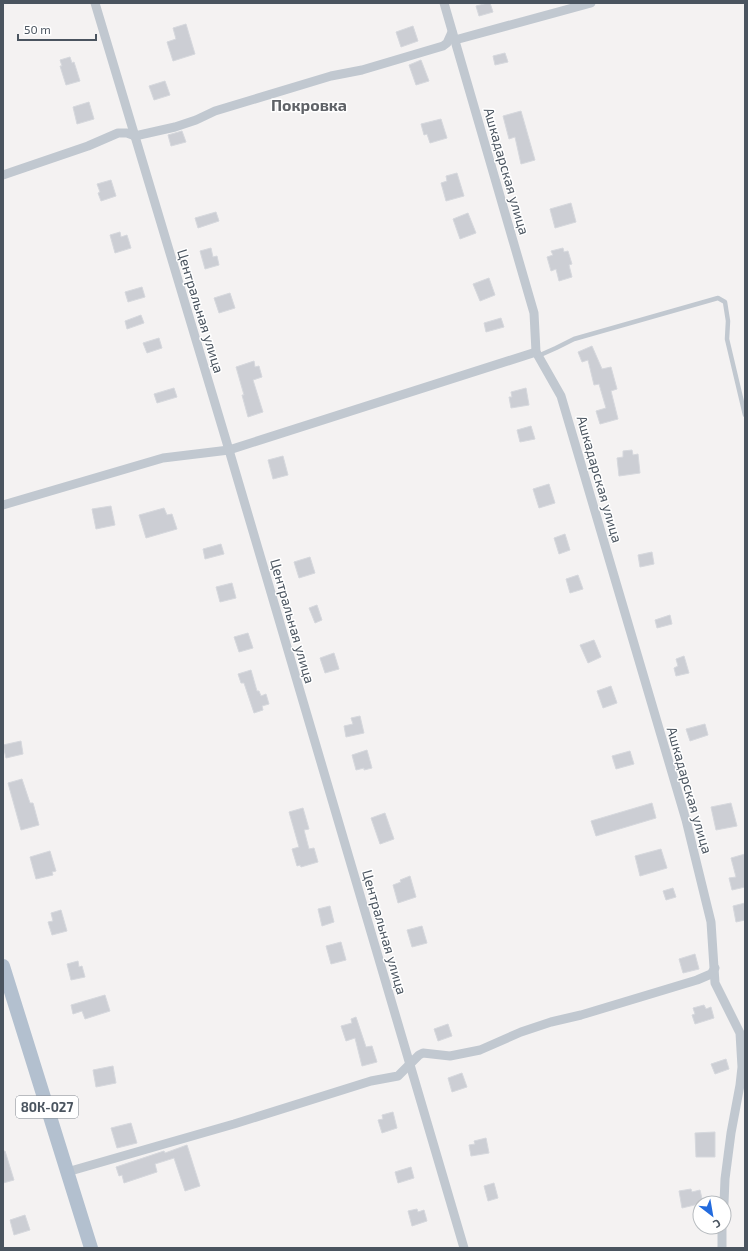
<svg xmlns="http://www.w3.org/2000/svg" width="748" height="1251" font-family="'Exo 2',sans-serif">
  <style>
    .building { fill: #ccced4; stroke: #d6d8dd }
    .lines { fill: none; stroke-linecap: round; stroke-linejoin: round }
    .service { stroke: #c1c8d0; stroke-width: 4.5 }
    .minor { stroke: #c1c8d0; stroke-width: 9 }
    .primary { stroke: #b3c0cf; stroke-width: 14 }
    .labels { text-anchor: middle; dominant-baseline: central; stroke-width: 3; stroke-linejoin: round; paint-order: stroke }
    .shield { fill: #fff; stroke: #80878f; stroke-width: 1 }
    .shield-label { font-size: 13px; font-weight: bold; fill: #4a545f }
    .street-label { font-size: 14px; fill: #4a545f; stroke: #fff }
    .quarter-label { font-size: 16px; font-weight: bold; fill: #5f6267; stroke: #fff }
  </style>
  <rect width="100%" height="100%" fill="#f4f2f2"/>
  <g class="building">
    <path d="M488,3H490L493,12L479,16L476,6Z"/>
    <path d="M186,24L195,54L173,61L167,42L176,39L173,28Z"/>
    <path d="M413,26L418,41L401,47L396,32Z"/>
    <path d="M505,53L508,62L495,65L493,56Z"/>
    <path d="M70,57L72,63L74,62L80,81L66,85L60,66H62L60,60Z"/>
    <path d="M421,60L429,81L416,85L409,65Z"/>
    <path d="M165,81L170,95L154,100L149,86Z"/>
    <path d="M89,102L94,119L77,124L73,107Z"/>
    <path d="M521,111L535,160L521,164L515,137L509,139L503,116Z"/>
    <path d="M441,119L447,138L430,143L427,134L424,135L421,124Z"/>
    <path d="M182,131L186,142L171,146L168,135Z"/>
    <path d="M457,173L464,196L446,201L441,183L447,181L446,176Z"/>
    <path d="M111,180L116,196L101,201L98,193L100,192L97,184Z"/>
    <path d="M571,203L576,222L555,228L550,209Z"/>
    <path d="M216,212L219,221L198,228L195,218Z"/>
    <path d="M468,213L476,233L460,239L453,219Z"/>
    <path d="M120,232L121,237L127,235L131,248L115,253L110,235Z"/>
    <path d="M211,248L213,257L217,256L219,265L205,269L200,251Z"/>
    <path d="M563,248L564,252L568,251L572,264L569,265L572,277L559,281L556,269L551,271L547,257L553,255L551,251Z"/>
    <path d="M489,278L495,295L480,301L473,284Z"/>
    <path d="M142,287L145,297L128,302L125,292Z"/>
    <path d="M230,293L235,308L219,313L214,298Z"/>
    <path d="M141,315L144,323L127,329L125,321Z"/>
    <path d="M501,318L504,327L486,332L484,323Z"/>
    <path d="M159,338L162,348L147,353L143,343Z"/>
    <path d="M592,346L602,369L611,367L617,389L611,391L618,419L600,424L596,411L606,408L599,384L594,385L588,360L582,362L578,352Z"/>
    <path d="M254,361L255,367L259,366L262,377L253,380L263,412L248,417L242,395H244L236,367Z"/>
    <path d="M174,388L177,397L157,403L154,394Z"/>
    <path d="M526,388L529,405L511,408L509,397H512L511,392Z"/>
    <path d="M531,426L535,439L520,442L517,430Z"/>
    <path d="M632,450L633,455L638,454L640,473L619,476L617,458L623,457V451Z"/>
    <path d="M283,456L288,475L273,479L268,460Z"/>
    <path d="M549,484L555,503L539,508L533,489Z"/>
    <path d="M111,506L115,525L96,529L92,509Z"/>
    <path d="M164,508L167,515L172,514L177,529L146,538L139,515Z"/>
    <path d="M565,534L570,550L559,554L554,538Z"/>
    <path d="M221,544L224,554L205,559L203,549Z"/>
    <path d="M652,552L654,564L640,567L638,555Z"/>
    <path d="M310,557L315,573L299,578L294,562Z"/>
    <path d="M578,575L583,589L570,593L566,579Z"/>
    <path d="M232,583L236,598L220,602L216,587Z"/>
    <path d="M317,605L322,620L315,623L309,608Z"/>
    <path d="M670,615L672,624L657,628L655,620Z"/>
    <path d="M248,633L253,648L239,652L234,637Z"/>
    <path d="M594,640L601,657L588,663L580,645Z"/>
    <path d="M334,653L339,669L325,673L320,658Z"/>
    <path d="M684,656L689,673L676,676L674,668L678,666L676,659Z"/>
    <path d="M251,670L257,691H259L261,696L266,694L269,704L262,706L263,710L254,713L244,683H241L238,674Z"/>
    <path d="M611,686L617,703L603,708L597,691Z"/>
    <path d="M360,716L364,733L346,737L344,726L353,724L351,718Z"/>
    <path d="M705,724L708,735L690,741L686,729Z"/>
    <path d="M21,741L23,754L6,758L3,745Z"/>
    <path d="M367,750L372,768L364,770V768L356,770L352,755Z"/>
    <path d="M630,751L634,764L616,769L612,756Z"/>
    <path d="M22,779L30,803H33L39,825L21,830L8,783Z"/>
    <path d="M652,803L656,818L596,836L591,821Z"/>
    <path d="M731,803L737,826L716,830L711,807Z"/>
    <path d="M303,808L309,829L304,830L309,849L314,848L318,862L301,867L300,865L297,866L292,849L299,847L289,812Z"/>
    <path d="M385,813L394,839L380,844L371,818Z"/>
    <path d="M661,849L667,868L640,876L635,856Z"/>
    <path d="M50,851L56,871L52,872L53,875L36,879L30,857Z"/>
    <path d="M745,854V887L732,890L729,878L736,877L731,858Z"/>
    <path d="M410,876L416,897L398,903L393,885L401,882L400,880Z"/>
    <path d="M673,888L676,897L666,900L663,891Z"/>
    <path d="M745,903V920L736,922L733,906Z"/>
    <path d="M330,906L334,922L322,926L318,909Z"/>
    <path d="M61,910L67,931L52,935L48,922L53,921L51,913Z"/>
    <path d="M422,926L427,943L412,947L407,930Z"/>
    <path d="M341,942L346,960L331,964L326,946Z"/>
    <path d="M695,954L699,969L683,973L679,959Z"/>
    <path d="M78,961L79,967L82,966L85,977L71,980L67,964Z"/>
    <path d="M105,995L110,1011L85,1019L82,1011L73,1014L71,1005Z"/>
    <path d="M704,1005L706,1009L711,1007L714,1018L695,1024L692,1015L695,1014L693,1008Z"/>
    <path d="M356,1017L366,1047L372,1046L377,1062L362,1066L355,1038L346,1041L341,1026L352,1023L351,1019Z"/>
    <path d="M448,1024L452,1036L438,1041L434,1029Z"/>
    <path d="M726,1059L729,1069L715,1074L711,1064Z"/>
    <path d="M113,1066L116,1083L96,1087L93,1070Z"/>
    <path d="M462,1073L467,1087L452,1092L448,1078Z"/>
    <path d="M393,1112L397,1128L382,1133L378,1120L383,1119L382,1115Z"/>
    <path d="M131,1123L137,1143L117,1148L111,1128Z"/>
    <path d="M715,1132V1157H696L695,1133Z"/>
    <path d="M486,1138L489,1153L471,1156L469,1145L475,1144L474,1141Z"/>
    <path d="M187,1145L200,1186L185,1191L174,1158L155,1164L157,1172L124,1183L122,1175L119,1176L116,1167L164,1151L165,1153Z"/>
    <path d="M3,1151H5L14,1180L3,1183Z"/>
    <path d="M411,1167L414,1178L398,1183L395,1172Z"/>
    <path d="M494,1183L498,1198L488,1201L484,1186Z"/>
    <path d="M691,1189L692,1192L700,1190L703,1203L682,1208L679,1191Z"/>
    <path d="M417,1209L418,1212L424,1210L427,1221L412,1226L408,1211Z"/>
    <path d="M25,1215L30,1230L14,1235L10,1220Z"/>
  </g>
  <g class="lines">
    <path class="service" d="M538,356L556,348L574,339L718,298L725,302L728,321L727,339L745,415"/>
    <g class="minor">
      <path d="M95,3L229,450L464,1248"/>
      <path d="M444,3L534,313L536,352L561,396L686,820L711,922L715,983L740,1033L742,1067L740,1085L731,1133L725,1179L724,1203"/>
      <path d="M455,40L591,3"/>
      <path d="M3,175L88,146L118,133H127L135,136L175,127L196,120L215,111L331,76L362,70L443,46L447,43L452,32"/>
      <path d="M3,505L163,458L229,450L536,352"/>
      <path d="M67,1172L234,1124L371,1081L398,1076L419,1055L423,1053L450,1056L480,1050L521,1032L551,1022L581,1015L697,980L711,974L715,968"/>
      <path d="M722,1248V1227"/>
    </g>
    <path class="primary" d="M3,966L91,1248"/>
  </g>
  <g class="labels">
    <rect class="shield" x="16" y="1096" width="62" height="22" rx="3"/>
    <g class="shield-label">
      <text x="47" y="1107">80К-027</text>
    </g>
    <g class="street-label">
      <text transform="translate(507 171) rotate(74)">Ашкадарская улица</text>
      <text transform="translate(201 311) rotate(73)">Центральная улица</text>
      <text transform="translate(600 479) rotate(74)">Ашкадарская улица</text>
      <text transform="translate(293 621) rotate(74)">Центральная улица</text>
      <text transform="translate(690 790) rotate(74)">Ашкадарская улица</text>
      <text transform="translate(385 932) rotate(74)">Центральная улица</text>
    </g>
    <g class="quarter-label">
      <text x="309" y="104">Покровка</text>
    </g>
  </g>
  <rect width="748" height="1251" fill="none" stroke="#4a545f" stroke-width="8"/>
  <g transform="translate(712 1215) rotate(149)"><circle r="19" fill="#ffffff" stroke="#b7bbbf"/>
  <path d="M0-3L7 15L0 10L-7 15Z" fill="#236bde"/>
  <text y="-6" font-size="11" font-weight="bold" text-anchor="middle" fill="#4a545f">С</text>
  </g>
  <path d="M18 34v6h78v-6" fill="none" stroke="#4a545f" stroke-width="2"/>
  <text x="24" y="34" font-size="12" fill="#4a545f" stroke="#ffffff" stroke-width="3" paint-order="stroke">50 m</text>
</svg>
